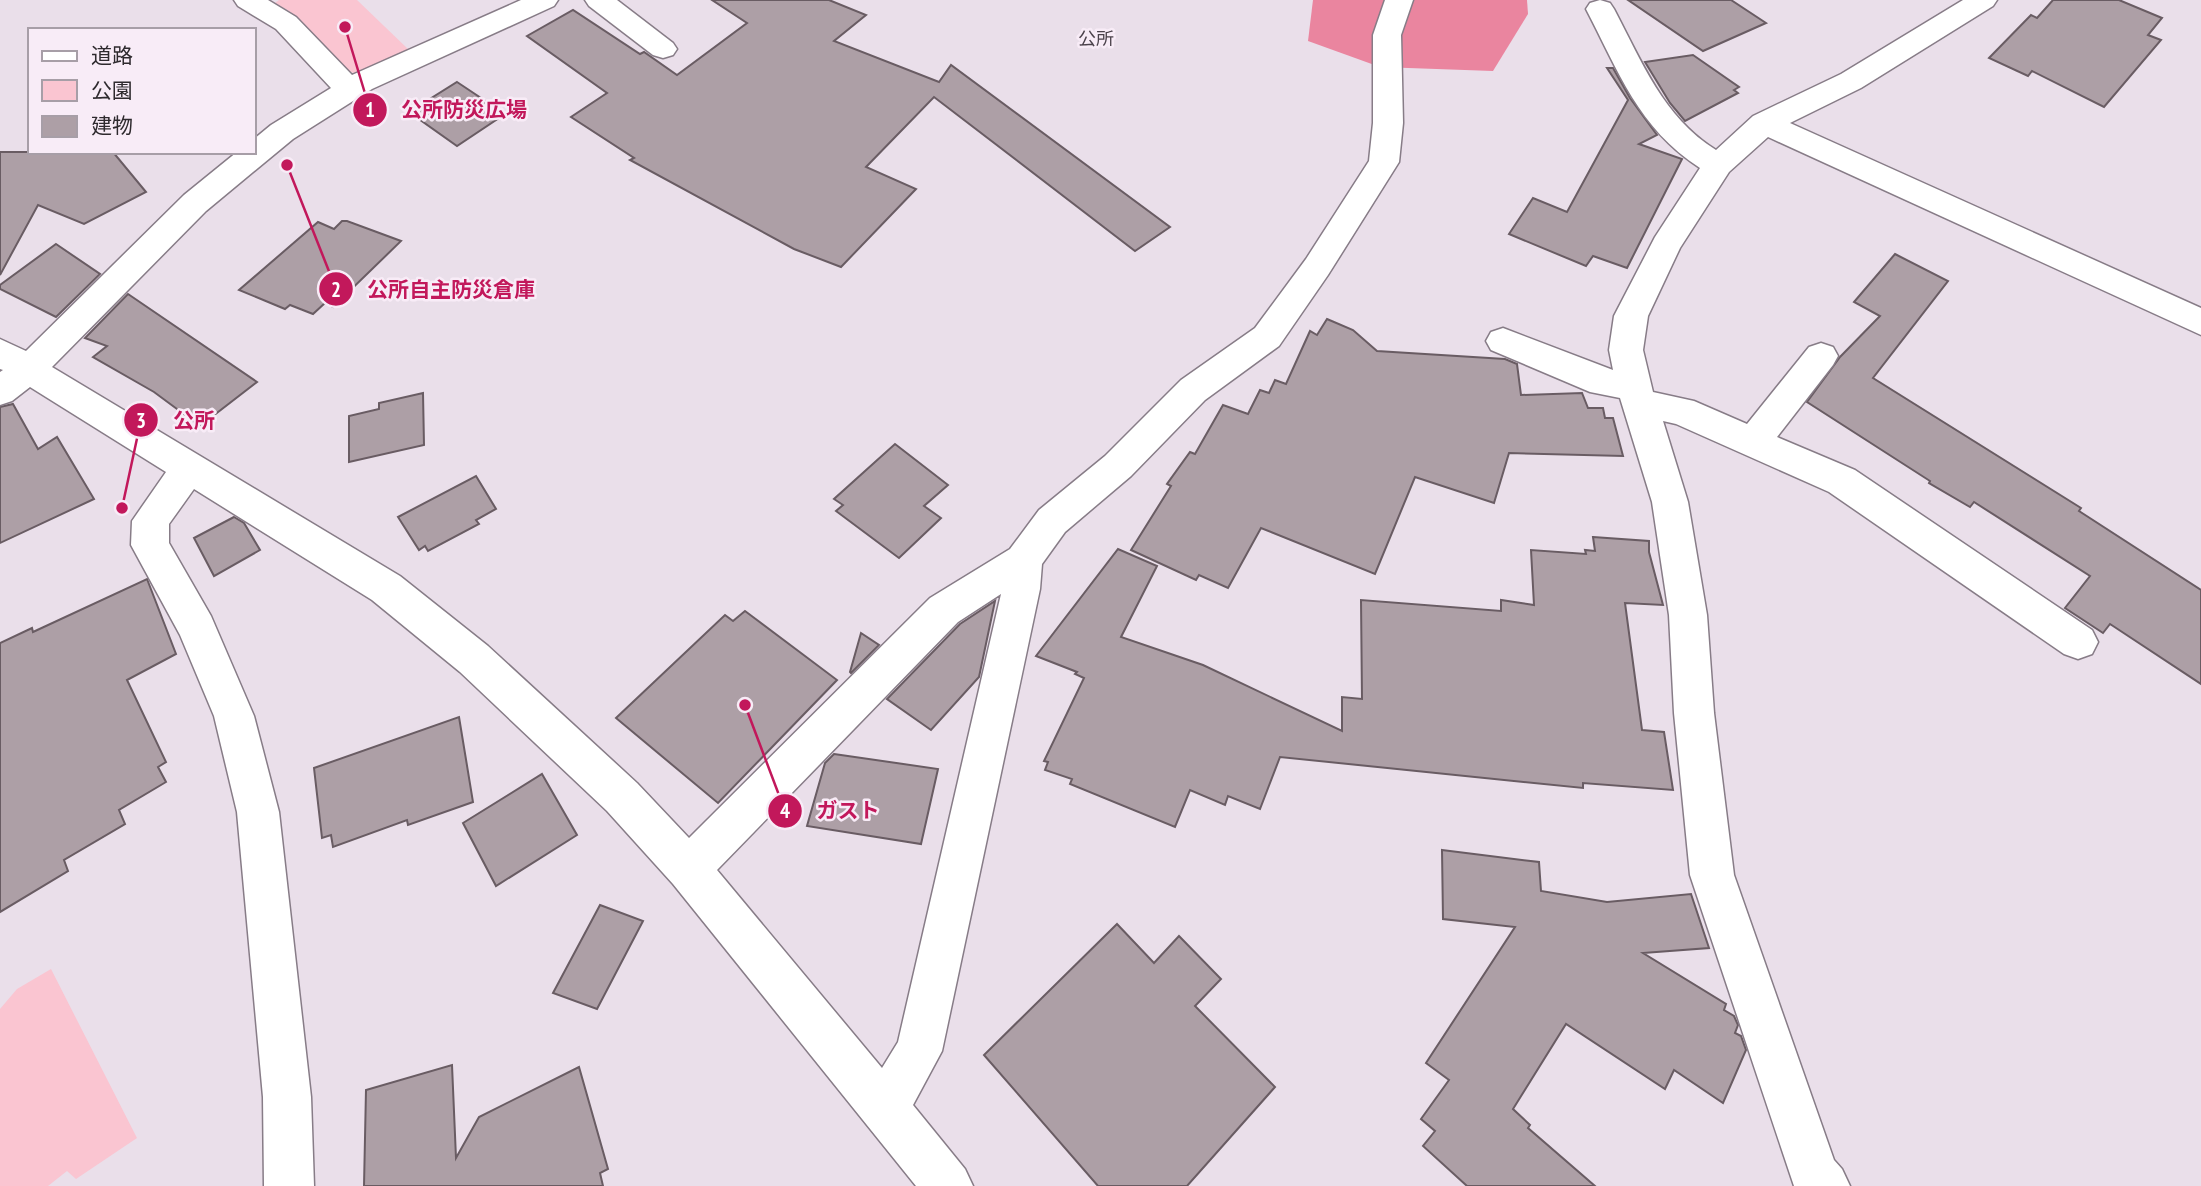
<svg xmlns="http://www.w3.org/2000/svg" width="2201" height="1186" font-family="'PT Sans Narrow','Noto Sans JP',sans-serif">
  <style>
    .green { fill: #fac5d1 }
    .forest { fill: #ea859f }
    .building { fill: #ad9fa6; stroke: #695c63; stroke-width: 2 }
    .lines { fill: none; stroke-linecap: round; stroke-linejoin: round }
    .minor-casing { stroke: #877c87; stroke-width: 3 }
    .minor { fill: #fff; fill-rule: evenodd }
    .labels { text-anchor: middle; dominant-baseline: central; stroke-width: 5; stroke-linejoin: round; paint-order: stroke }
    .far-neighbourhood-label { font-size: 18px; fill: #4b424b; stroke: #f8ecf7 }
    .leader { fill: none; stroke: #c2185b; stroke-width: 2.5 }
    .callout-dot { fill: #c2185b; stroke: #f8ecf7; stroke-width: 2.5 }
    .mark-label { font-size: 21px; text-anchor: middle; font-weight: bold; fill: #fff }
    .callout-label { font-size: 21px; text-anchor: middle; font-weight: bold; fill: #c2185b; stroke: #f8ecf7; stroke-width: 5; stroke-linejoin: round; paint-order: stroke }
  </style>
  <rect width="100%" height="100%" fill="#eadfea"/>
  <g class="green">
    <path d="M279,0H357L409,50L358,74C336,71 310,31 294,15C289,10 281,7 275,3Z"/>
    <path d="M51,969L137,1138L76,1179L67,1171L48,1186H0V1009L17,989Z"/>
  </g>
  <path class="forest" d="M1313,0H1527L1528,14L1493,71L1380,67L1308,41Z"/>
  <g class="building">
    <path d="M712,0H829L866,15L834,41L939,82L951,65L1170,227L1135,251L934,97L866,167L916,189L841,267L794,249L630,160L634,158L571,117L607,93L527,36L573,10L640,54L644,52L677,75L747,23Z"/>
    <path d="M1628,0H1731L1766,23L1703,51Z"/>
    <path d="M2053,0H2119L2162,18L2148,35L2161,40L2104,107L2032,71L2028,76L1989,58L2031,15L2037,18Z"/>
    <path d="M1693,55L1739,87L1734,90L1738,93L1685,121L1670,103L1645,62Z"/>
    <path d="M1607,68H1613L1630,98L1657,135L1639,144L1682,159L1627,268L1593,256L1586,266L1509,234L1533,198L1567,212L1628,100Z"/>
    <path d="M457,82L505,114L457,146L409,112Z"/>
    <path d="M0,152H113L146,192L84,224L38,205L0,275Z"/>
    <path d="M342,221H347L401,241L333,307L325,303L313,314L290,305L285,309L239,290L318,222L334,229Z"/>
    <path d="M56,244L100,274L56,317L0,289V285Z"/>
    <path d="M1895,254L1948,281L1873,378L2081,508L2079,511L2201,590V684L2110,624L2103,633L2065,608L2090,576L1974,502L1970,507L1929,483L1930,481L1807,402L1840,357L1880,316L1854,302Z"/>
    <path d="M128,294L257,382L200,426L154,392L93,357L107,346L85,338Z"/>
    <path d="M1327,319L1353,330L1377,351L1505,359L1517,364L1521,395L1582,393L1588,408H1603L1605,418H1613L1623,456L1509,453L1494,503L1415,477L1375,574L1261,528L1228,588L1199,575L1196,580L1131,550L1171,486L1167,484L1190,452L1195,454L1223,405L1248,414L1260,390L1269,393L1275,380L1286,384L1310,331L1317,335Z"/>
    <path d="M423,393L424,445L349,462V416L379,409V403Z"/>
    <path d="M13,404L38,449L57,437L94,499L0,543V407Z"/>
    <path d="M895,444L948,485L924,506L941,518L899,558L836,511L843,505L834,499Z"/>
    <path d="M476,476L496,509L476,520L479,524L428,551L425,546L419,550L398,517Z"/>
    <path d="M234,517L244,523L260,550L214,576L194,538Z"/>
    <path d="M1593,537L1649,541V552L1663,605L1625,603L1642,730L1664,732L1673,790L1583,783V788L1280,757L1260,809L1228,796L1225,805L1190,790L1175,827L1070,784L1072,779L1045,770L1048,762L1044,761L1084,678L1075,674L1077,672L1036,656L1118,549L1157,566L1121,637L1203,665L1342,731V697L1362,699L1361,600L1501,611V600L1534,605L1531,550L1586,554L1585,550L1595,551Z"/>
    <path d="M147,579L176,654L127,680L166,762L158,767L166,782L119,810L125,824L64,860L68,871L0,912V643L32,628L33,632Z"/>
    <path d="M995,601L979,677L931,730L887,699L960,624Z"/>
    <path d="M745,611L837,680L718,803L616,718L725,615L733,621Z"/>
    <path d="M861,633L879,645L851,673L850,672Z"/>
    <path d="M459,717L473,802L408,825L407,820L333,847L331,835L322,838L314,768Z"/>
    <path d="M834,754L938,769L921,844L807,826L825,763Z"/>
    <path d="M542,774L577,835L496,886L463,823Z"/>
    <path d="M1442,850L1539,862L1541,891L1607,902L1691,894L1709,948L1643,953L1726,1004L1724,1010L1734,1016L1738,1025L1735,1033L1741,1036L1746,1050L1723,1103L1674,1070L1665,1089L1566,1024L1513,1109L1530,1125L1528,1128L1595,1186H1467L1423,1146L1435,1131L1421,1119L1449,1080L1426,1063L1515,927L1443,919Z"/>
    <path d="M600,905L643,921L597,1009L553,993Z"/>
    <path d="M1117,924L1154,963L1179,936L1221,979L1195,1006L1275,1087L1187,1186H1098L984,1055Z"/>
    <path d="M452,1065L456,1158L479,1117L579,1067L608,1169L600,1173L603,1186H364L366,1090Z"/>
  </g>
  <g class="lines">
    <g class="minor-casing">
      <g id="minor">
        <path d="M234,0H268L296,17L352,75L521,0H558L554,6L372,89L293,139L206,211L52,367L400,576L488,646L637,783L689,838L930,598L1010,549L1039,510L1105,456L1181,380L1255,328L1306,259L1369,161L1373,123V35L1385,0H1413L1401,35L1403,123L1399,162L1328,275L1279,346L1205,400L1131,476L1065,532L1042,564L1040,589L942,1051L913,1105L965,1169L973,1186H916L673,884L607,811L460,672L372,600L194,489L169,524V543L211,616L254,716L279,812L311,1097L314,1186H264L263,1097L237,812L214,716L180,635L131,545L132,521L166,472L30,387L12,401L0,405V372L3,370L0,369V339L26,351L184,195L237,152H254V139L271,125L331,88L276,29L238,6ZM1001,594L898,1042L882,1068L717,870L958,622Z"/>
        <path d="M585,0H617L673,43L677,49L673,55L663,58L653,55L589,6Z"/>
        <path d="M1600,0L1610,3L1614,9C1642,62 1663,117 1716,150L1753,116L1841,74L1963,0H1997L1993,6L1861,88L1790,123L2201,308V335L1768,137L1729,172L1680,248L1648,316L1643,350L1653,392L1694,401L1747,424L1809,347L1821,343L1833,347L1838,356L1833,365L1777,437L1855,470L2092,630L2098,642L2092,654L2078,659L2064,654L1829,492L1676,424L1663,421L1688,502L1707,615L1714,713L1734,875L1834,1160L1842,1169L1850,1186H1794L1690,875L1674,713L1669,615L1652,502L1620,398L1590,392L1491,350L1486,341L1491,332L1503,328L1613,370L1609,350L1614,316L1655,237L1700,168C1638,128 1619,72 1586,9L1590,3Z"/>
      </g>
    </g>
    <use href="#minor" class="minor"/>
  </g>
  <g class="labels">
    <g class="far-neighbourhood-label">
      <text x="1096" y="38">公所</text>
    </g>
  </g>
  <path class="leader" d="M345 27L370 110M287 165L336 289M122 508L141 420M745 705L785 811"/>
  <g class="callout-dot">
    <circle cx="345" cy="27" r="7"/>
    <circle cx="287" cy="165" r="7"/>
    <circle cx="122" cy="508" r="7"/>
    <circle cx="745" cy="705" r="7"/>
    <circle cx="370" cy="110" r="18"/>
    <circle cx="336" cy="289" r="18"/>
    <circle cx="141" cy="420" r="18"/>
    <circle cx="785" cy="811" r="18"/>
  </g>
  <g class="mark-label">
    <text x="370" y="117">1</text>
    <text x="336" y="297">2</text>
    <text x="141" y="428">3</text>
    <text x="785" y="818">4</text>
  </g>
  <g class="callout-label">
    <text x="464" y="117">公所防災広場</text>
    <text x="451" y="297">公所自主防災倉庫</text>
    <text x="194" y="428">公所</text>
    <text x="848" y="818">ガスト</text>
  </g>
  <rect x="28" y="28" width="228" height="126" fill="#f8ecf7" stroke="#a79ea7" stroke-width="2"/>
  <rect x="42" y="51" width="35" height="10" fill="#ffffff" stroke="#a79ea7" stroke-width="2"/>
  <text x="91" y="63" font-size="21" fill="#2e2a2e">道路</text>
  <rect x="42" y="80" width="35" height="21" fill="#fac5d1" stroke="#a79ea7" stroke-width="2"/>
  <text x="91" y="98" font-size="21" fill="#2e2a2e">公園</text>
  <rect x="42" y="116" width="35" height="21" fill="#ad9fa6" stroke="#a79ea7" stroke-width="2"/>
  <text x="91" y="133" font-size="21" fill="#2e2a2e">建物</text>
</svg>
